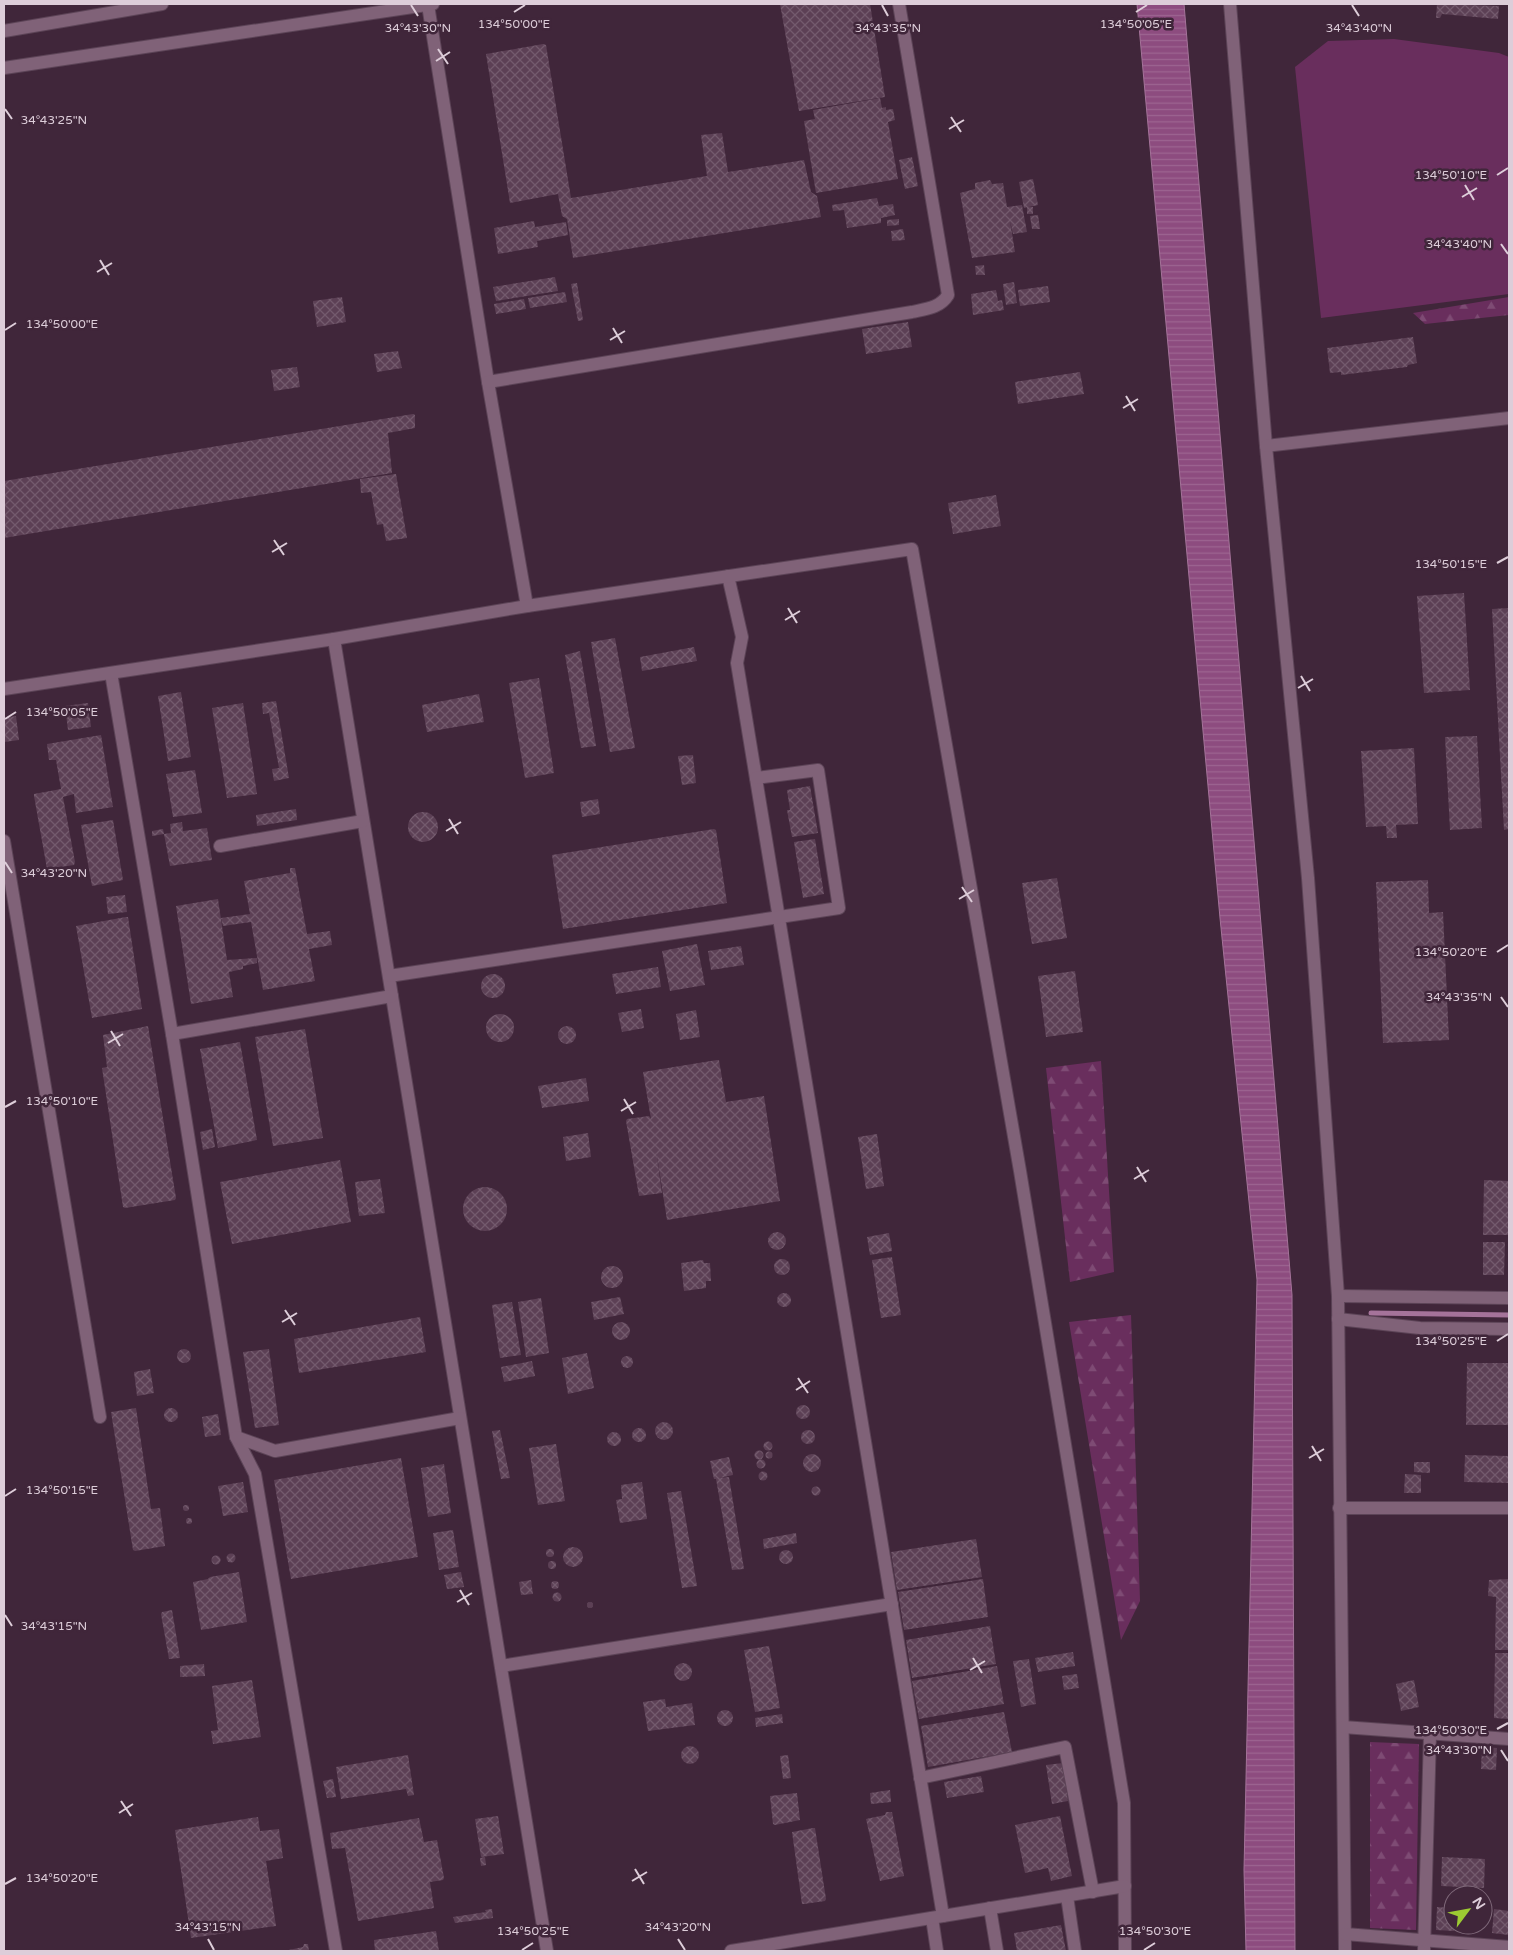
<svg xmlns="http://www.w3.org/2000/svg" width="1513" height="1955" font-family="'Varela Round',sans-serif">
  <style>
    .grass { fill: #692e5d }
    .forest { fill: url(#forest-firs) }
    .water { fill: url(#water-rules); stroke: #a5739a }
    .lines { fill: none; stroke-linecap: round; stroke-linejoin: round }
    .stream { stroke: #a5739a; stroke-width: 5 }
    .building { fill: url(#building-cross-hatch) }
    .minor-casing { stroke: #5c4457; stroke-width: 14 }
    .minor { stroke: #806278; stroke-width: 12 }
    .ticks { fill: none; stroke: #ddcdd9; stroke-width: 2 }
    .ticks-label { font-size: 12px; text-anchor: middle; fill: #ddcdd9; stroke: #40263a; stroke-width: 5; stroke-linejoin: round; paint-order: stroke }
  </style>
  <defs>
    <pattern id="forest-firs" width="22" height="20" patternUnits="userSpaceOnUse" patternTransform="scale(1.25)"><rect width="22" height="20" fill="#692e5d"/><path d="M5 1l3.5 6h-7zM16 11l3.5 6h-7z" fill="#7e4b74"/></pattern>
    <pattern id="water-rules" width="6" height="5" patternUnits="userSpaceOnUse" patternTransform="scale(1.25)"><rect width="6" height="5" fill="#8d4c7f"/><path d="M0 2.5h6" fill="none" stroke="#9d6591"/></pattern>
    <pattern id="building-cross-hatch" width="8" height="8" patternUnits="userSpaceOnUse" patternTransform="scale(1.25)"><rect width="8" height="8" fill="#5c4055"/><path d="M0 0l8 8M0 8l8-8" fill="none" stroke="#735a6d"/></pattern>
  </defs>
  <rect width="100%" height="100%" fill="#40263a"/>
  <path class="grass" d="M1394,39L1499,53L1509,57V294L1321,318L1295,67L1328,41Z"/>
  <g class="forest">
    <path d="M1509,297V315L1425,324L1413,313Z"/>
    <path d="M1101,1061L1114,1272L1070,1282L1046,1068Z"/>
    <path d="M1131,1315L1140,1601L1121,1640L1069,1322Z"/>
    <path d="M1370,1742L1419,1744L1416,1930L1370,1928Z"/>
  </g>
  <path class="water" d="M1137,4H1184L1292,1295L1295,1951H1246L1244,1870L1257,1280L1220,918Z"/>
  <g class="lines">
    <path class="stream" d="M1371,1313L1509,1315"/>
  </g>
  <g class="building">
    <path d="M780,4H870L885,97L799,111Z"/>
    <path d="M1437,4L1499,6L1498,19L1442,14L1440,18H1436Z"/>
    <path d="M543,44L546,45L571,198L707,176L701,135L722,133L728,172L804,160L811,192L817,196L821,217L573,258L567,219L562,216L558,194L510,203L486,54Z"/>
    <path d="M880,98L882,108L886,107V110L893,109L895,120L888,122L898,179L816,193L804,121L815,119L813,110Z"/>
    <path d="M912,157L918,186L905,189L902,175L913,173L902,175L899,160Z"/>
    <path d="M1033,179L1038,205L1024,208L1019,182Z"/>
    <path d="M990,180L992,184L1003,183L1007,207L1022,205L1027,232L1013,234L1010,221L1015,252L972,258L960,193L975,189V183Z"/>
    <path d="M877,198L879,206L893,204L895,215L881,218V223L847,228L844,210L833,211L832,205Z"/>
    <rect x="1027" y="207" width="6" height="7"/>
    <path d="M1038,215L1040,229H1032L1030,216Z"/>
    <path d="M899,219V225L887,226V220Z"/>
    <path d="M534,221L535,227L566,222L568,235L537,241L538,247L498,254L494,228Z"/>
    <path d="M903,229L905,240L892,241L891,231Z"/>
    <path d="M984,265L985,275H976L975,266Z"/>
    <path d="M555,277L558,291L496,301L493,287Z"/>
    <path d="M1014,282L1017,303L1006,305L1003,284Z"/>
    <path d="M577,283L583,320L578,321L571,284Z"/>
    <path d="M1048,286L1050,302L1020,306L1018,290Z"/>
    <path d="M996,290L998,301L1002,300L1004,310L973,315L971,294Z"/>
    <path d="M565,292L567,302L530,308L528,298Z"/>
    <path d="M342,297L346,322L317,327L313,301Z"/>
    <path d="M524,299L526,309L496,314L494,304Z"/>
    <path d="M908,322L912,347L866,354L862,329Z"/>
    <path d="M1413,337L1417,363L1408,365L1407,367L1341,375V372L1330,373L1327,348Z"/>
    <path d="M398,351L402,368L377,372L374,354Z"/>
    <path d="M297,367L300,387L274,391L271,370Z"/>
    <path d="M1080,372L1084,394L1018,404L1015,382Z"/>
    <path d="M413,414L415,415V428L388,433L392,473L4,538V481Z"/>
    <path d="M396,474L407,538L386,541L383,524L377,525L371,492L361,493L360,479Z"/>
    <path d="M996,495L1001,526L953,534L948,503Z"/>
    <path d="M1464,593L1470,690L1424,693L1417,596Z"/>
    <path d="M1509,608V829L1504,830L1492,609Z"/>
    <path d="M615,638L635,748L610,752L591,642Z"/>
    <path d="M694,647L697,661L642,671L640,657Z"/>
    <path d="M580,651L596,746L581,748L565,655Z"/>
    <path d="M539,678L554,773L525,778L509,683Z"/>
    <path d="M181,692L191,757L168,761L158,696Z"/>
    <path d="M479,694L484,722L427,732L422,705Z"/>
    <path d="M276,701L289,778L274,781L272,769L279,768L269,713L263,714L262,703Z"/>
    <path d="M88,703L91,727L68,730L65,706Z"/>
    <path d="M243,703L257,794L227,798L212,708Z"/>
    <path d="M16,716L19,740L4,742V718Z"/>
    <path d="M101,735L113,807L76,813L74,794L63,797L75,862L74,865L47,869L34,796V794L61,789L56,760H49L47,744Z"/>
    <path d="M1477,736L1482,828L1450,830L1445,737Z"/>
    <path d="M1414,748L1418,824L1396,825L1397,838H1387L1386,826L1366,827L1361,751Z"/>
    <path d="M693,755L696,783L682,785L678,756Z"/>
    <path d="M195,770L202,813L173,817L166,774Z"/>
    <path d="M810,786L818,833L792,837L787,810H790L787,790Z"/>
    <path d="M598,799L600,814L582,817L580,802Z"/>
    <path d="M296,809L297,820L257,826L256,815Z"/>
    <circle cx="423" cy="827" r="15"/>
    <path d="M113,820L123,880L92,886L81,825Z"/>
    <path d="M182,822L183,831L207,828L212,860L170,866L164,834L171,833L170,824Z"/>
    <path d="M163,829L164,834L152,836V831Z"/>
    <path d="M714,829L716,830L727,903L563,929L552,855Z"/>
    <path d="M815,839L824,894L803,898L794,842Z"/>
    <path d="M290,868H295L307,934L330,931L332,945L309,949L315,981L263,990L251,922L223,926L221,918L250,914L244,881L290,873Z"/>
    <path d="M1057,878L1067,938L1032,944L1022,883Z"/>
    <path d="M1428,880L1429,913L1443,912L1449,1040L1383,1043L1376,882Z"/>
    <path d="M125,895L127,912L108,914L106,897Z"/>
    <path d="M218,899L227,960L257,958V963L243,966V969L229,972L233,997L191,1004L176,906Z"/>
    <path d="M126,917H128L142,1009L92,1018L76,926Z"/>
    <path d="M697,944L705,985L670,991L662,951Z"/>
    <path d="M741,946L744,965L711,970L708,951Z"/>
    <path d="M658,967L661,987L616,994L612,974Z"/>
    <path d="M1075,971L1083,1032L1046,1037L1038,976Z"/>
    <circle cx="493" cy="986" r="12"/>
    <path d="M641,1009L644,1028L622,1032L618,1013Z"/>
    <path d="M696,1010L700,1037L680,1040L676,1014Z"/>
    <circle cx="500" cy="1028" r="14"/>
    <path d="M148,1026L176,1198L175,1200L125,1208L123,1207L102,1068L107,1067L103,1035Z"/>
    <circle cx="567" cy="1035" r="9"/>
    <path d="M305,1029L323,1138L273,1146L255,1037Z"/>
    <path d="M240,1042L257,1140L218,1148L200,1049Z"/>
    <path d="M717,1060H719L726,1102L764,1096L780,1201L667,1220L656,1150L662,1193L639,1196L626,1121L627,1119L649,1116L651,1119L643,1072Z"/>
    <path d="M586,1078L589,1101L542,1108L538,1086Z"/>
    <path d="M212,1129L215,1147L203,1150L200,1132Z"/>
    <path d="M588,1133L591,1157L566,1161L563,1137Z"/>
    <path d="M877,1134L884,1186L866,1189L858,1137Z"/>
    <path d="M340,1160L351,1222L232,1244L220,1182Z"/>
    <path d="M380,1179L385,1213L359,1216L355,1182Z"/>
    <path d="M1484,1180L1509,1181V1235H1483Z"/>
    <circle cx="485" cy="1209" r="22"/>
    <circle cx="777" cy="1241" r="9"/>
    <path d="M889,1233L892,1251L870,1255L867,1237Z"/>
    <path d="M1483,1242H1505L1504,1275H1483Z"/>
    <path d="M892,1257L901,1315L881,1318L872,1260Z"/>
    <circle cx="782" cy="1267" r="8"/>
    <path d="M703,1260L704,1263H710L711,1281H706V1288L684,1291L681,1263Z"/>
    <circle cx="612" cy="1277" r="11"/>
    <circle cx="784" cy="1300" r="7"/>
    <path d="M620,1297L624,1314L594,1320L591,1302Z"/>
    <path d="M541,1298L549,1353L526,1357L518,1302Z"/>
    <path d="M512,1302L521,1355L500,1358L492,1305Z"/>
    <path d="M420,1317L426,1352L299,1373L294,1339Z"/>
    <circle cx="621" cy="1331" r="9"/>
    <path d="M269,1349L279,1425L255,1428L243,1352Z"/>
    <circle cx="184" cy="1356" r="7"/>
    <path d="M587,1353L594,1388L568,1394L562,1358Z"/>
    <circle cx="627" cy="1362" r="6"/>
    <path d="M532,1361L535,1376L504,1382L501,1367Z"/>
    <path d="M1467,1363H1509V1425H1466Z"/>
    <path d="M150,1369L154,1393L137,1396L134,1372Z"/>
    <circle cx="803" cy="1412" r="7"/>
    <path d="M136,1408L151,1509L160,1508L165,1546L135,1551L133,1550L111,1412Z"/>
    <circle cx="171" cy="1415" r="7"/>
    <path d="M218,1414L221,1435L205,1437L202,1417Z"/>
    <circle cx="664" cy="1431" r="9"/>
    <circle cx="639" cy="1435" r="7"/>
    <path d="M500,1430L510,1478L501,1479L492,1431Z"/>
    <circle cx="808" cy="1437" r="7"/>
    <circle cx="614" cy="1439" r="7"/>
    <circle cx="768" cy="1446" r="4.5"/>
    <path d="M556,1444L565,1501L538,1505L529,1448Z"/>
    <circle cx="759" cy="1455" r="4.5"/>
    <circle cx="769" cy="1455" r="3.5"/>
    <circle cx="812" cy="1463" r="9"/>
    <path d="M1465,1455L1509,1456V1483L1464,1482Z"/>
    <path d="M729,1457L733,1475L719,1478L729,1477L744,1569L732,1570L716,1479H714L710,1461Z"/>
    <path d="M401,1458L418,1557L291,1579L274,1480Z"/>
    <circle cx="761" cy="1464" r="4.5"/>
    <path d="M1414,1462H1430V1473L1414,1472Z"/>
    <path d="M444,1464L451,1513L428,1517L421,1468Z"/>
    <circle cx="763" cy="1476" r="4.5"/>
    <path d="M1405,1474L1421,1475V1493H1404Z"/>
    <path d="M243,1482L248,1512L223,1516L218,1486Z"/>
    <path d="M642,1482L647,1519L620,1523L616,1500L622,1499L621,1485Z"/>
    <circle cx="816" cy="1491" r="4.5"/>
    <path d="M681,1491L697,1586L682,1588L667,1493Z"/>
    <circle cx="186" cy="1508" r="3"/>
    <circle cx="189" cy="1521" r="3"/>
    <path d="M453,1530L459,1567L439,1570L433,1533Z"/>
    <path d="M796,1533L797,1543L764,1549L763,1539Z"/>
    <path d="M976,1539L982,1577L897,1590L891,1552Z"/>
    <circle cx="573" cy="1557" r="10"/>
    <circle cx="550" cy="1553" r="4"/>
    <circle cx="786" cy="1557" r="7"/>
    <circle cx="231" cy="1558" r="4.5"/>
    <circle cx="216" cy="1560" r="4.5"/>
    <circle cx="552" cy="1565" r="4"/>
    <path d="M239,1572L247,1622L201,1630L193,1582L208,1579L210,1577Z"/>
    <path d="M461,1572L464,1587L447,1589L444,1575Z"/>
    <path d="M983,1579L988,1617L904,1630L898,1592Z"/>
    <path d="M1509,1579V1650H1495L1496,1597L1488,1596L1489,1580Z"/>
    <path d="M531,1580L533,1594L521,1595L519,1582Z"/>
    <circle cx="555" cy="1585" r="4"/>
    <circle cx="557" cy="1597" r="4.5"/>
    <circle cx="590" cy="1605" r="3"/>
    <path d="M172,1610L180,1658L169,1659L161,1614L162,1612Z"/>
    <path d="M990,1626L996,1664L912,1678L906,1640Z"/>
    <path d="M769,1646L780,1708L755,1712L744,1650Z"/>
    <path d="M1073,1652L1075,1666L1038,1672L1035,1658Z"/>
    <path d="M1495,1653H1509V1719L1494,1718Z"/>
    <path d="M1029,1659L1036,1704L1021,1707L1013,1661Z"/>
    <circle cx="683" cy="1672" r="9"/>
    <path d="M204,1664L205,1676L180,1677V1666Z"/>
    <path d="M997,1666L1004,1704L919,1719L912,1681Z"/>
    <path d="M1077,1674L1079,1688L1064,1690L1062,1676Z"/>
    <path d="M252,1680L261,1737L213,1744L211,1731L218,1730L212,1686Z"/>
    <path d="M1414,1680L1419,1707L1401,1711L1396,1684Z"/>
    <path d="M665,1699L666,1707L692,1703L695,1725L648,1731L643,1702Z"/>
    <circle cx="725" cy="1718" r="8"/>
    <path d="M1004,1712L1012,1752L928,1767L921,1726Z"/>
    <path d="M782,1714L783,1723L756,1727L755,1718Z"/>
    <circle cx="690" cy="1755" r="9"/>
    <path d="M1482,1747L1497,1748L1496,1770L1481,1769Z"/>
    <path d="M408,1755L414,1795L408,1796L406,1789L341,1799L336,1767Z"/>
    <path d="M788,1755L791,1778L783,1779L780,1756Z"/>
    <path d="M1063,1763L1068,1801L1052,1804L1046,1765Z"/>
    <path d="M981,1776L984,1792L947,1798L944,1782Z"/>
    <path d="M333,1779L336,1797L327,1798L323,1781Z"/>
    <path d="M890,1790L891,1802L871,1804L870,1793Z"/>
    <path d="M797,1793L800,1820L775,1825L773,1824L770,1796Z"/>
    <path d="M886,1812H892L904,1876L880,1881L866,1819L885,1815Z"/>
    <path d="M498,1816L504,1854L481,1857L475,1819Z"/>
    <path d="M1060,1816L1072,1876L1051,1881L1048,1868L1025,1873L1015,1825Z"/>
    <path d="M258,1817L260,1831L279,1829L283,1858L266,1861L276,1926L191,1938L175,1830Z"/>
    <path d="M419,1818L424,1842L437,1840L444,1878L443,1880L430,1882L434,1908L358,1921L345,1848L332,1849L330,1833Z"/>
    <path d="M813,1828H815L826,1899L825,1901L804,1904H802L792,1832Z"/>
    <path d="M485,1857L486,1865L481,1866L480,1858Z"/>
    <path d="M1442,1857L1485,1859L1484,1888L1441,1886Z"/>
    <path d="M1437,1907L1453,1908L1454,1931L1436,1930Z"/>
    <path d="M492,1909L493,1918L455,1923L453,1917L486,1912L485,1910Z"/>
    <path d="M1494,1909L1509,1911V1935L1492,1933Z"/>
    <path d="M1061,1925L1066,1951H1017L1014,1933Z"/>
    <path d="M436,1931L439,1951H375L374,1940Z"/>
    <path d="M304,1944H308L309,1951H284L303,1947Z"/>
  </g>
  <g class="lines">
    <g class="minor-casing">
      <g id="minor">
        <path d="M1230,4L1266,446L1308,878L1338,1296L1345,1951"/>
        <path d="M428,5L488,382L527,606"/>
        <path d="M4,31L162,4"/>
        <path d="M4,68L433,4"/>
        <path d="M488,382L912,312C926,309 940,308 948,295L899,4"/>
        <path d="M1266,446L1509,418"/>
        <path d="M728,576L742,637L737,663L943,1916"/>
        <path d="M334,639L547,1951"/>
        <path d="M111,673L172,1034L236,1437L255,1474L336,1951"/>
        <path d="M4,689L334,639L527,606L912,549L1020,1171L1124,1803L1125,1951"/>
        <path d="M4,841L100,1417"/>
        <path d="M220,846L363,821"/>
        <path d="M389,976L839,908L818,770L756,778"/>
        <path d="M172,1034L392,996"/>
        <path d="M1338,1296L1509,1298"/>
        <path d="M1338,1319L1420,1328L1509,1329"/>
        <path d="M236,1437L275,1451L460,1418"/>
        <path d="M1339,1508H1509"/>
        <path d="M501,1666L892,1604"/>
        <path d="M1343,1727L1509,1739"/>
        <path d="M920,1778L1065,1747L1093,1892"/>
        <path d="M1067,1896L1075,1951"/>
        <path d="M990,1908L997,1951"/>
        <path d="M932,1918L937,1951"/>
        <path d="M1345,1934L1509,1947"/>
        <path d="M731,1951L1125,1886"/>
        <path d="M1424,1951L1430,1734"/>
      </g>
    </g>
    <use href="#minor" class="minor"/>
  </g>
  <path class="ticks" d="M411,5L418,16M882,5L888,16M1352,5L1359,16M514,12L525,5M1136,12L1147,5M438,49L448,64M436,61L450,52M5,109L12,119M951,117L961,132M949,129L964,120M1497,175L1508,168M1465,185L1474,200M1462,197L1477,188M1501,244L1508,254M100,260L109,275M97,272L112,263M613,328L622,343M5,330L16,323M610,340L625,331M1126,396L1135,411M1123,408L1138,399M274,540L284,555M272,552L287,543M1497,563L1508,557M788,608L797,623M785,620L800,611M1301,676L1310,691M1298,688L1313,679M5,719L16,712M449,819L458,834M446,831L461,822M5,862L12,873M962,887L972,902M959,899L974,890M1497,952L1508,945M1501,997L1508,1007M111,1031L120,1046M108,1043L123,1034M624,1099L633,1114M5,1107L16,1101M621,1111L636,1102M1137,1167L1146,1182M1134,1179L1149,1170M285,1310L295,1325M282,1322L297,1313M1497,1341L1508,1334M798,1378L808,1393M796,1390L810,1381M1312,1446L1321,1461M1309,1458L1324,1449M5,1496L16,1489M460,1590L469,1605M457,1602L472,1593M5,1615L12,1626M973,1658L982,1673M970,1670L985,1661M1497,1729L1508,1723M1501,1750L1508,1761M121,1801L131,1816M119,1813L133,1804M635,1869L644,1884M632,1881L647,1872M5,1884L16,1878M208,1939L214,1950M678,1939L685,1950M522,1950L533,1943M1144,1950L1155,1943"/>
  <g class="ticks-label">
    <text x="1136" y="28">134°50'05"E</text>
    <text x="514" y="28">134°50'00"E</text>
    <text x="418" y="32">34°43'30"N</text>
    <text x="888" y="32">34°43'35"N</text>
    <text x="1359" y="32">34°43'40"N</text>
    <text x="54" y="124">34°43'25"N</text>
    <text x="1451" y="179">134°50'10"E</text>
    <text x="1459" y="248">34°43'40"N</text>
    <text x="62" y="328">134°50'00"E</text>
    <text x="1451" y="568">134°50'15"E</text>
    <text x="62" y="716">134°50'05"E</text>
    <text x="54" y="877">34°43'20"N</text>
    <text x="1451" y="956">134°50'20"E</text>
    <text x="1459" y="1001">34°43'35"N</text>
    <text x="62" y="1105">134°50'10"E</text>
    <text x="1451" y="1345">134°50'25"E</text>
    <text x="62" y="1494">134°50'15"E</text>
    <text x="54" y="1630">34°43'15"N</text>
    <text x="1451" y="1734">134°50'30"E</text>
    <text x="1459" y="1754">34°43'30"N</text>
    <text x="62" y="1882">134°50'20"E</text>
    <text x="208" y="1931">34°43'15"N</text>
    <text x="678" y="1931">34°43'20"N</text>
    <text x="533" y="1935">134°50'25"E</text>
    <text x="1155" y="1935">134°50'30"E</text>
  </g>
  <rect width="1513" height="1955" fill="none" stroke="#ddcdd9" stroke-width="10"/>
  <g transform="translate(1468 1910) rotate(58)"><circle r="24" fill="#40263a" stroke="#7f697a"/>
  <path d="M0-4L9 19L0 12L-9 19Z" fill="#9cca32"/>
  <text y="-8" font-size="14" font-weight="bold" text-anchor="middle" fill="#ddcdd9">N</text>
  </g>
</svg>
